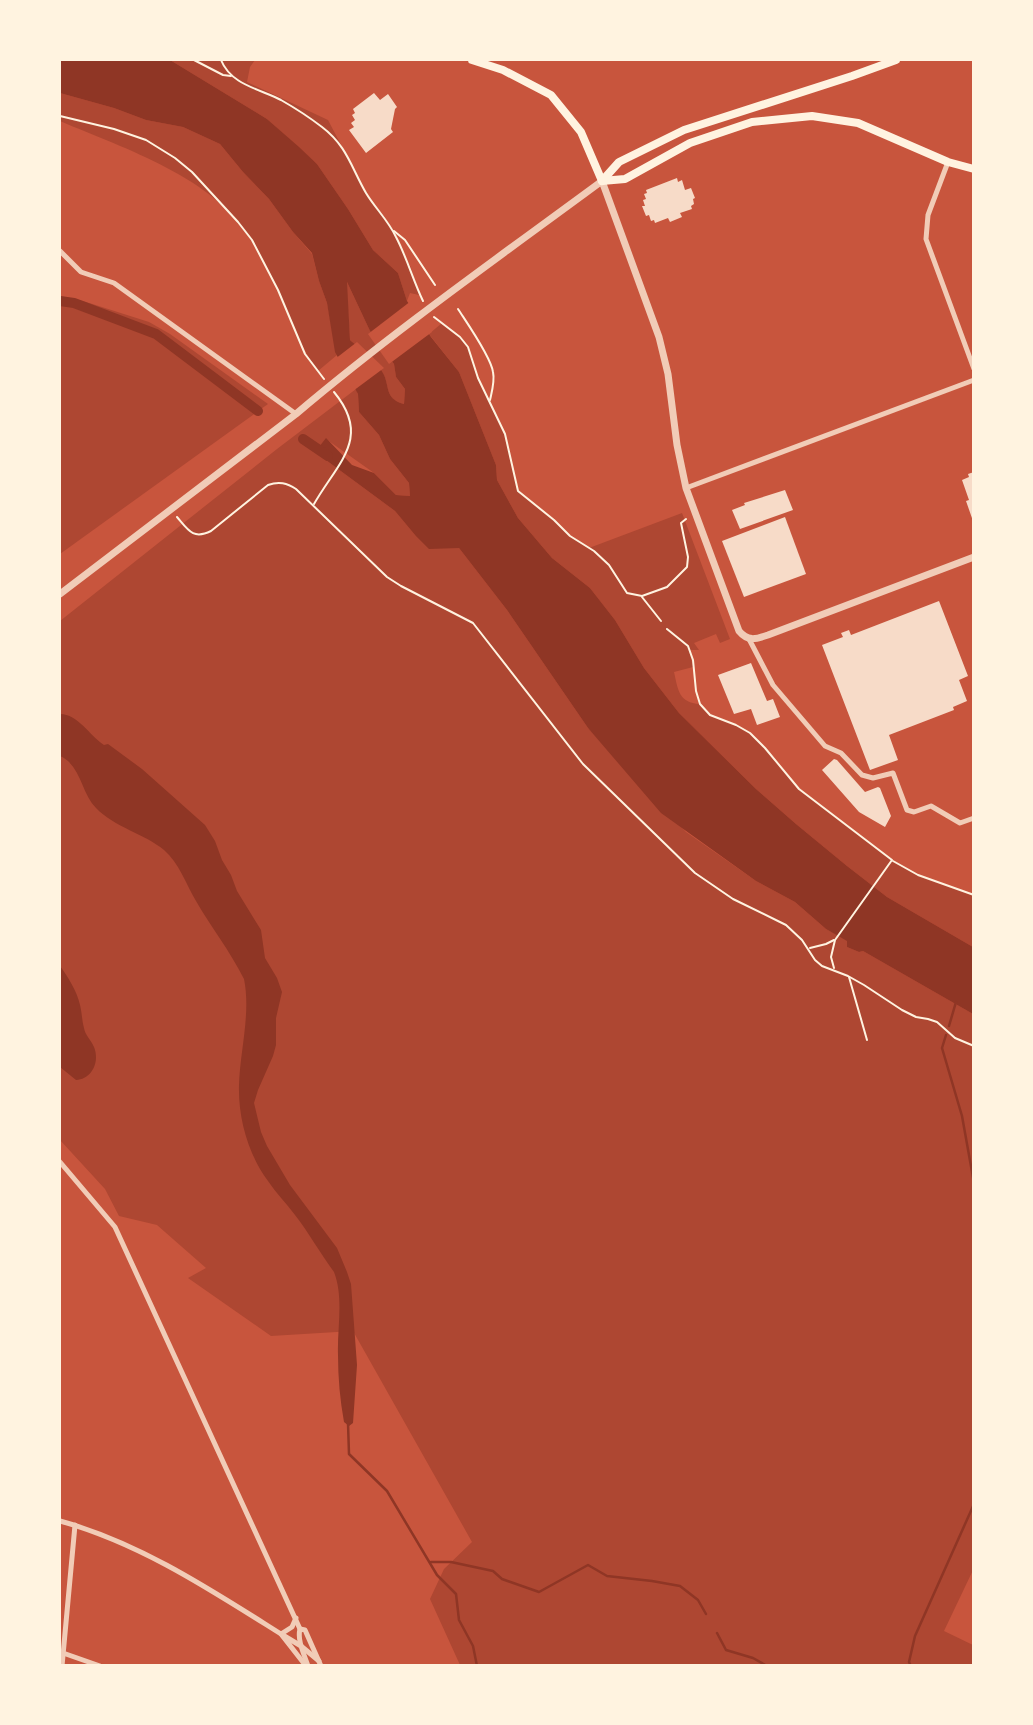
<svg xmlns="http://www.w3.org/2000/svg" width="1033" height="1725" font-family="'Playfair Display',serif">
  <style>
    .green { fill: #ae4732 }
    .water { fill: #8f3625; fill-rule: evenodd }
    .pier { fill: #c8553d }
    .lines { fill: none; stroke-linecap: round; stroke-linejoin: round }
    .stream { stroke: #8f3625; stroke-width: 2.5 }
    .canal { stroke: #8f3625; stroke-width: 10 }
    .building { fill: #f7dbc8 }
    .path { stroke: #fff3e0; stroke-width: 2 }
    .minor { stroke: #f1ccb7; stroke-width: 5 }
    .tertiary { stroke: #f1ccb7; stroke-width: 7 }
    .secondary { stroke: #fff3e0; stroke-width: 8 }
  </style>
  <rect width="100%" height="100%" fill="#c8553d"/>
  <g class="green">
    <path d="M170,60H255L250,67L247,82L328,120L371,202L384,216L396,236L411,268L419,295L410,293L407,301L398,273L373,250L348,209L317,164L267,119Z"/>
    <path d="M60,93L114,108L146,120L183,127L220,144L243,172L269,199L293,232L312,254L319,281L327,303L337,355L318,371C290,332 279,283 253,242C213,176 127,150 60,121Z"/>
    <path d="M346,280L370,331L394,364L396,377L405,389L404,404C384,399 390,386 383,373C379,364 358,347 350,340Z"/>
    <path d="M60,296L83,301L149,322L170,334L268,404L60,554Z"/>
    <path d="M442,323L460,337L468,347L478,378L505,434L518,491L554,520L570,536L589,548L682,513L730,639L720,643L716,634L694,643L699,650H689L693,667L674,672C678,690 679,703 700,704L710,715L736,725L750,733L765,748L799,789L892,860L918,875L973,895V947L887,897L847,866L796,824L756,789L679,713L644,668L615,620L590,588L552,558L518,518L497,480L496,465L459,372L429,334Z"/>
    <path d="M356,389L358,394L359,412L379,435L390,459L409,483L410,496L396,495L374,473L326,439L315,452L395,511L415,535L459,548L507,610L588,728L686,832L756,881L795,902L826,929L848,941L847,947L859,952L863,951L973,1014L974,1568L944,1631L973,1645V1665H460L430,1599L444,1569L472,1542L353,1331L271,1336L188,1278L206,1268L157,1225L119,1216L105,1189L60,1140V621L277,449Z"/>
  </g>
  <g class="water">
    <path d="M60,60H170L267,119L299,147L317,164L348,209L373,250L398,273L407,301L431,337L459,372L496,465L497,480L518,518L552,558L590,588L615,620L644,668L679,713L756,789L796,824L847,866L887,897L973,947V1014L863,951L859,952L847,947V941L826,929L795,902L756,881L661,813L588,728L507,610L459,548L429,549L415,535L395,511L315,452L326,438L352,465L374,473L396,495L410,496L409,483L390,459L379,435L359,412L358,394L335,352L327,303L319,281L312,253L293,232L269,199L243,172L220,144L183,127L146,120L114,108L60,93ZM347,282L370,331L394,364L396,377L405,389L404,404C384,399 390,385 383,373C379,364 358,347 350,340Z"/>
    <path d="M60,714C78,714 89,735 104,745L108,744L142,769L205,825L215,841L222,860L231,875L237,891L261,930L265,958L277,978L282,992L276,1018V1045L273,1056L258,1090L254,1103L261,1132L267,1146L290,1185L337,1248L347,1272L351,1284L357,1365L353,1423L349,1426L344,1422C340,1400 338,1378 338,1355C337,1328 344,1298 334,1272C320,1253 309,1233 295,1215C286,1203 276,1193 268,1181C248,1154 238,1118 239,1085C240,1051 251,1013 244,979C230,951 211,927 196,901C186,884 179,863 164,850C145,834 114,827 96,808C81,793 81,765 60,756Z"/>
    <path d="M60,966C68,977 77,991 80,1005C82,1013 82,1021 84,1028C85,1035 91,1040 94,1047C100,1062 92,1079 76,1080L60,1067Z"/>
  </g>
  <g class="pier">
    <path d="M411,301L432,332L389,364L368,334Z"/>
    <path d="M357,342L384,368L353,391L335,359Z"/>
  </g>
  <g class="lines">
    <g class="stream">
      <path d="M949,1026L956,1002"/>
      <path d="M946,1035L942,1048L962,1116L974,1183"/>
      <path d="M348,1423L349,1454L387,1491L437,1575L456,1594L459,1620L473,1646L477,1666"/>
      <path d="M431,1562H451L493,1571L502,1579L539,1592L588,1565L607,1576L652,1581L680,1586L698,1600L706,1614"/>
      <path d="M717,1633L726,1650L753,1658L767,1666"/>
      <path d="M911,1666L909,1662L915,1636L974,1504"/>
    </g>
    <g class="canal">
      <path d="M60,301L74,303L156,334L258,411"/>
      <path d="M303,439L328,456"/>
    </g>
  </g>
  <g class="building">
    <path d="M374,93L380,100L388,94L397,107L395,109L391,129L393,132L366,153L349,130L354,127L351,123L355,120L352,115L355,113L353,109Z"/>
    <path d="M677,178L678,182L682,180L685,190L691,188L695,198L693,199L694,204L691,206L692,209L680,213L682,217L670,222L668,218L655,223L654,220L651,221L649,215L646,216L642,206H645L643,200L646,199L644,194L647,193L646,190Z"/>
    <path d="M974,472V521H973L966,501L969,500L962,480L969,477L968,474Z"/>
    <path d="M785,490L793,510L740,529L732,510L745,505L744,503Z"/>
    <path d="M785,517L806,574L744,597L722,541Z"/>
    <path d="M939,601L968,676L959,680L967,701L953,707L954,710L889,735L898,760L870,770L822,645L843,637L841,633L849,630L851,635Z"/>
    <path d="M751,663L767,701L773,699L780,717L757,725L751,709L734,714L718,675Z"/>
    <path d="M834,759L837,760L865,792L878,787L880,788L891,816L885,827L859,812L822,770Z"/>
  </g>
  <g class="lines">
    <g class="path">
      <path d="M194,60L223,75L231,76"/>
      <path d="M221,60C231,85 260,89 281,100C295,108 309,117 322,127C347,146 351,167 366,193C375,208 388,220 396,237C407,258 413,280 423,301"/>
      <path d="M60,116L114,129L146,140L175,158L192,172L238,222L252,240L278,290L305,354L324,379"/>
      <path d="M394,231L405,240L435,285"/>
      <path d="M458,309C467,323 491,357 493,372C495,381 492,391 490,400"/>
      <path d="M434,317L460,337L468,347L478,378L505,434L518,491L554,520L570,536L594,551L609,565L627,593L642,596L667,587L687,567L688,557L681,523L686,519"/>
      <path d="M314,504C338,462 372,438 334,392"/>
      <path d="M177,517C188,530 193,540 211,531L268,485C279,481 287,483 296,489L387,577L401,586L473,623L583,764L695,873L733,899L786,925L802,940L815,960L822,966L848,976L864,985L902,1010L916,1017L928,1019L937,1022L955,1038L974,1046"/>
      <path d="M642,597L661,621"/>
      <path d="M667,629L688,646L693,660L696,691L700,704L710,715L736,725L750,733L765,748L799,789L892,860L835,940L831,957L834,968"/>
      <path d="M893,861L918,875L974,895"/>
      <path d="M810,948L826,944L834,940"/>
      <path d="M849,977L867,1040"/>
    </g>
    <g class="minor">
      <path d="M948,162L928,215L926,239L974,369"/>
      <path d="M60,251L81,272L114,283L296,414"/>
      <path d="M686,488L974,380"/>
      <path d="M749,639L773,685L825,746L841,753L862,775L873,778L893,773L907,810L914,812L931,806L960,823L974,818"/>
      <path d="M60,1162L115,1227L300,1629"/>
      <path d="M60,1521C140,1543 211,1590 281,1634L292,1627L296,1618"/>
      <path d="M63,1653L100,1666"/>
      <path d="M62,1666L75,1525"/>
      <path d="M306,1666L281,1634L301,1646L319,1661"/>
      <path d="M308,1666C304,1654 297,1640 300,1629L305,1630L321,1666"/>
    </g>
    <path class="tertiary" d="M60,594L296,414C394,331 499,257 602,181L659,337L668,374L677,445L686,488L739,631C748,642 756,639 768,635L974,557"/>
    <g class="secondary">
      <path d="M472,60L503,70L551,95L581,132L602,181"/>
      <path d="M602,181L625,179L690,143L752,122L812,116L858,123L948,162L974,169"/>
      <path d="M602,181L619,162L684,130L852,76L896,60"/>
    </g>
  </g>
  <rect width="1033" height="1725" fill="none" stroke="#fff3e0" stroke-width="122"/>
</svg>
